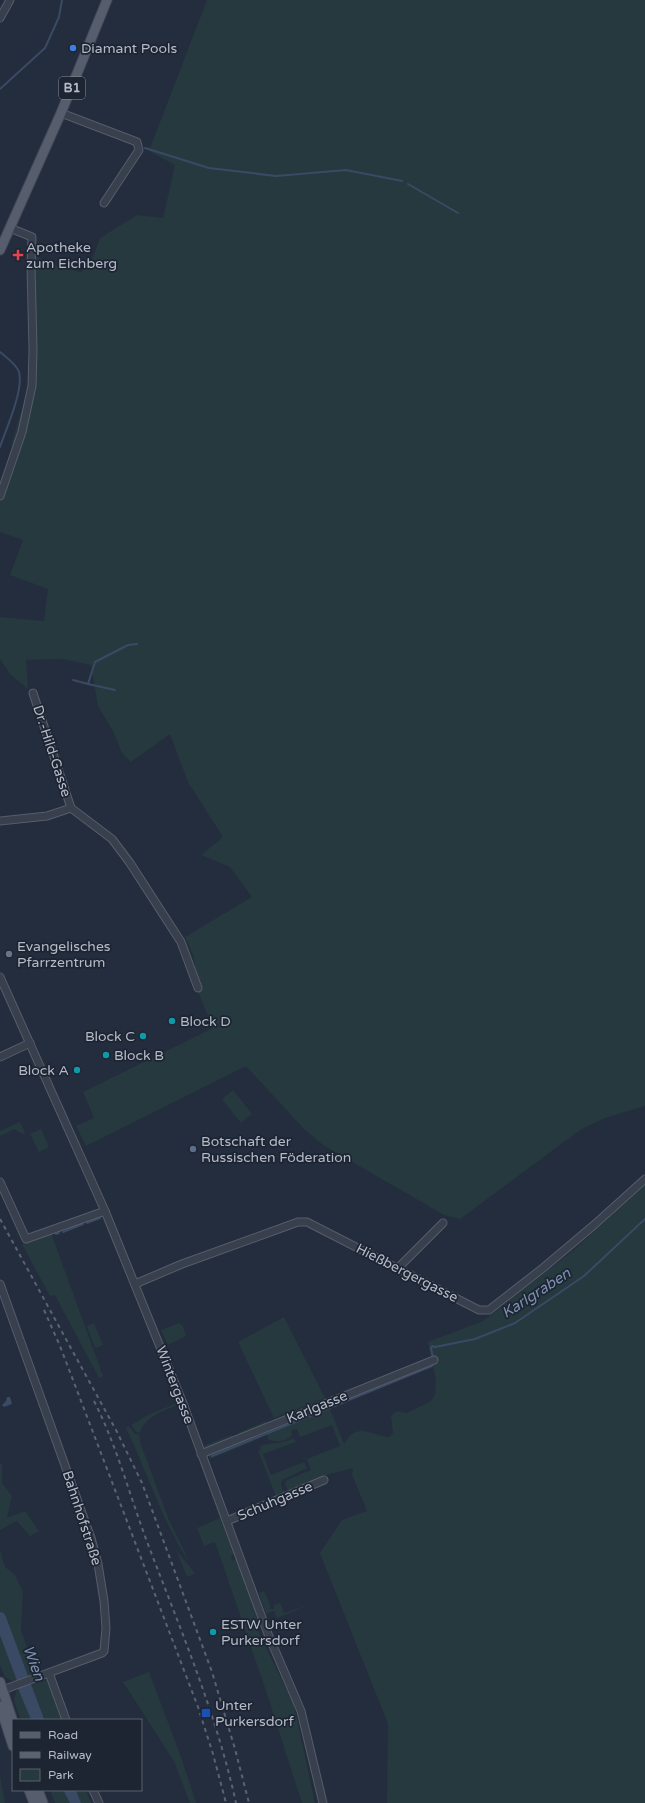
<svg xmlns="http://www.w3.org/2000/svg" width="645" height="1803" font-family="'Varela Round',sans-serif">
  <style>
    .green { fill: #26393e }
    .water { fill: #3a4a65 }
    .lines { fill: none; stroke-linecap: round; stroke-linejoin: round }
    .stream { stroke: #3a4a65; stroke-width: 2 }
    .river { stroke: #3a4a65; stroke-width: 12 }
    .minor-casing { stroke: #565d6b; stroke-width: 9 }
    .major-casing { stroke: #414856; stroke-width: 11 }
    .minor { stroke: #383f4d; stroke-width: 7 }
    .major { stroke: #565e6d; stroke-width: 9 }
    .rail { stroke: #5a6374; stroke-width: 2; stroke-dasharray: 4 4; stroke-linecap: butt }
    .shop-dot { fill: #3f7fe0; stroke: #1d2432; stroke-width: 1.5 }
    .health-dot { fill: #e0444e; stroke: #1d2432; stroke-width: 1.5 }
    .worship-dot { fill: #6b7280; stroke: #1d2432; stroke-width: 1.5 }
    .culture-dot { fill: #0f9aa8; stroke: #1d2432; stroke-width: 1.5 }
    .service-dot { fill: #5c6f8a; stroke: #1d2432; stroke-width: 1.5 }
    .transit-dot { fill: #1a4fb4; stroke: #1d2432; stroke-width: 1.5 }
    .labels { text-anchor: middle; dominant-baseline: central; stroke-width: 3.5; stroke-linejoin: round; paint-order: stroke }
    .shield { fill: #1d2432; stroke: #878d9b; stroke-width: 1 }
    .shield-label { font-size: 13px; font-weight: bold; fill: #b4bac8 }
    .poi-label { font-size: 14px; fill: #b4bac8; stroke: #1d2432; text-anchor: start }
    .street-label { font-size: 14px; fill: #b4bac8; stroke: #1d2432 }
    .water-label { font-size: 15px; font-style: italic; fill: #7c8faf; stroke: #1d2432 }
  </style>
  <rect width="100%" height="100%" fill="#242d3d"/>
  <g class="green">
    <path d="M207,0H645V1106L605,1118L580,1130L460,1219L444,1215L323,1145L305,1130L246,1066L86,1146L76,1126L94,1118L83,1092L213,1028L196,987L200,990L193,955L185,937L252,897L230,867L201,855L223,837L188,782L170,734L131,762L122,753L113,731L98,706L91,665L64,659L26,660L28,689L11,675L0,659V617L44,621L48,589L10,575L23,540L0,532V501L20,451L35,390L37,366L34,309L35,256L62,268L81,272L90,265L100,238L137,215L163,218L175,165L149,151Z"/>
    <path d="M26,396L28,397L16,447L11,445Z"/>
    <path d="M233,1090L252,1114L241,1123L222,1099Z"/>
    <path d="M20,1122L25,1133L23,1134L14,1129L0,1136V1131Z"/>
    <path d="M41,1129L49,1147L39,1152L30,1134Z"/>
    <path d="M645,1185V1803H387L388,1724L320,1553L342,1520L367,1511L352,1475L353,1468L326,1475L288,1491L285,1484L287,1480L311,1470L307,1460L309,1458L340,1446L332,1425L300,1437L297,1429H294L291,1431L292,1435C286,1442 278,1442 269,1440L265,1432L270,1428L272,1430L298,1419V1417L345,1398L347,1403L330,1409L344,1444C357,1421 369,1435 389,1437L393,1433L391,1416L397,1411L407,1413L431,1401L435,1394L436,1380L428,1342L483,1321L574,1250Z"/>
    <path d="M51,1233L103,1376L99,1378L55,1295L50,1296L22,1244Z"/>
    <path d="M284,1317L325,1398L274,1418L238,1342Z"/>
    <path d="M94,1323L103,1345L95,1348L87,1326Z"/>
    <path d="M179,1323L183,1326L186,1336L168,1345L161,1330Z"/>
    <path d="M177,1403L178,1405C163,1411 145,1416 140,1433L136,1432L131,1425L148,1415Z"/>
    <path d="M266,1421V1424L239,1436L238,1433Z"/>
    <path d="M129,1426L135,1434H139L141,1445L169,1520L190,1563C162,1522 148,1473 126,1428Z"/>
    <path d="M232,1435L234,1438L206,1449L205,1445Z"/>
    <path d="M252,1436L254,1441L210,1459L208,1454L219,1449L220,1451L229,1447L228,1446L238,1443V1442Z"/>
    <path d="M293,1438L296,1442L263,1454L271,1475L304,1462L307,1468L282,1480L281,1485L284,1492L276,1496L258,1451L261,1450L260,1446C271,1442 282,1445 293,1438Z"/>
    <path d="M0,1464H2V1483L12,1496L7,1518L25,1511L39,1531L30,1536L17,1521L0,1530Z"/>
    <path d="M220,1518L234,1554L231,1556L232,1561L236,1559L256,1616L257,1626L260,1635L294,1705L315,1803H302L267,1694L220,1556L215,1542L204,1546L197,1528Z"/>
    <path d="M0,1550L5,1567L15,1575L23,1592L21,1630L32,1662L41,1668L40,1671L13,1681L5,1677L0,1665Z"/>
    <path d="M176,1550L194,1572V1574L187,1577Z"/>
    <path d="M264,1591L270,1604V1609H274V1605L280,1603L284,1613L312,1604L277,1618L274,1611L266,1614L259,1593Z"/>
    <path d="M149,1672L181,1757L196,1803H190L174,1761L123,1682Z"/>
    <path d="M44,1680L48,1681L61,1720H43L29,1686Z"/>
    <path d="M19,1690L31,1720H21L14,1701L16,1691Z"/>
    <path d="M0,1775L5,1803H0Z"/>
    <path d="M50,1790H63L70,1803H55Z"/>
    <path d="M76,1790H86L91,1803H81Z"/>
  </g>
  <g class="water">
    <path d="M7,1397H10L12,1404L4,1407L2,1405L6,1401Z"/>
    <path d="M27,1682L43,1720H31L17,1686Z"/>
    <path d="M63,1790H76L81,1803H70Z"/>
  </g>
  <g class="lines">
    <g class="stream">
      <path d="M0,89L45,48L59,17L62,0"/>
      <path d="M145,148L209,168L276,176L346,170L402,181"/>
      <path d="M408,184L458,213"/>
      <path d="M0,352C6,357 17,365 19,372C24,390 6,429 0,447"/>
      <path d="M73,680L88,684L95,662L128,645L137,644"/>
      <path d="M88,684L115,690"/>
      <path d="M87,1223L100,1218"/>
      <path d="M63,1232L83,1224"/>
      <path d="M56,1234L59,1233"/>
      <path d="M433,1358L431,1348L432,1346L435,1347L475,1339L515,1323L584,1276L645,1219"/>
      <path d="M212,1456L432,1366L433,1363"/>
    </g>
    <path class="river" d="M0,1618L38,1720"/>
    <g class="minor-casing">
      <g id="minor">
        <path d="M0,18L10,0"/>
        <path d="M61,113L137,142L139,150L104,203"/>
        <path d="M0,496L22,432L32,386L33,350L31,266L32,237L10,228"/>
        <path d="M33,693L71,808"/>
        <path d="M71,808L112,839L130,863L181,942L198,988"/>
        <path d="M0,821L47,816L71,808"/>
        <path d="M0,977L105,1211L184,1406L268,1634L301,1711L323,1803"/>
        <path d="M0,1057L30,1043"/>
        <path d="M0,1182L26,1239L105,1211"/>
        <path d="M398,1268L443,1223"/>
        <path d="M0,1284L91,1538L98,1564L104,1601L106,1628L104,1651L102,1653L0,1691"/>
        <path d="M135,1284L182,1264L298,1222H307L479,1310H489L543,1268L594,1225L645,1179"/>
        <path d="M201,1454L434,1360"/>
        <path d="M227,1521L324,1480"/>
        <path d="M49,1673L66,1720"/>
        <path d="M93,1790L99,1803"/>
      </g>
    </g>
    <g class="major-casing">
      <g id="major">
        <path d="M0,250L61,113L107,0"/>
        <path d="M0,1682L13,1722"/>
        <path d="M0,1706L13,1746"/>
        <path d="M29,1790L34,1803"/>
        <path d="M38,1790L43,1803"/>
      </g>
    </g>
    <use href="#minor" class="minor"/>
    <use href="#major" class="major"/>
    <g class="rail">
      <path d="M0,1219L117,1432L142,1483L212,1672L235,1749L249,1803"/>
      <path d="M44,1310L60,1346L198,1707L213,1754L226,1803"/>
      <path d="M94,1401C116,1444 129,1493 146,1539C179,1626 216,1712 236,1803"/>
    </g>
  </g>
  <circle class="shop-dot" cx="73" cy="48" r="4"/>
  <path class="health-dot" d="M16 249h4v4h4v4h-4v4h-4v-4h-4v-4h4z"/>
  <circle class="worship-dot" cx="9" cy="954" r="4"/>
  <g class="culture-dot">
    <circle cx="172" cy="1021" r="4"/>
    <circle cx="143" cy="1036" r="4"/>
    <circle cx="106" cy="1055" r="4"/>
    <circle cx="77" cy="1070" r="4"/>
    <circle cx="213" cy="1632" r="4"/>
  </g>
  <circle class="service-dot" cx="193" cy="1149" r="4"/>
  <rect class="transit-dot" x="201" y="1708" width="10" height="10" rx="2"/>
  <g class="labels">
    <rect class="shield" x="59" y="77" width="26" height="22" rx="3"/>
    <g class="shield-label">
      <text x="72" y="88">B1</text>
    </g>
    <g class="poi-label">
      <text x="81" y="48">Diamant Pools</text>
      <text x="26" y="247">Apotheke<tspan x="26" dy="16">zum Eichberg</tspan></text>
      <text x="17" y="946">Evangelisches<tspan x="17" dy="16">Pfarrzentrum</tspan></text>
      <text x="180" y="1021">Block D</text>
      <text x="135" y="1036" text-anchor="end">Block C</text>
      <text x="114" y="1055">Block B</text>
      <text x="69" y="1070" text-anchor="end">Block A</text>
      <text x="201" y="1141">Botschaft der<tspan x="201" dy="16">Russischen Föderation</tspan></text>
      <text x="221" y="1624">ESTW Unter<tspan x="221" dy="16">Purkersdorf</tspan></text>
      <text x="215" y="1705">Unter<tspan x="215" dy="16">Purkersdorf</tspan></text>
    </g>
    <g class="street-label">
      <text transform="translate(52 751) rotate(72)">Dr.-Hild-Gasse</text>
      <text transform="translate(407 1273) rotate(27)">Hießbergergasse</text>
      <text transform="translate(175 1385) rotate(69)">Wintergasse</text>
      <text transform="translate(317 1407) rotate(-22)">Karlgasse</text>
      <text transform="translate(275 1501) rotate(-23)">Schuhgasse</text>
      <text transform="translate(82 1518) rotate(72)">Bahnhofstraße</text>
    </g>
    <g class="water-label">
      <text transform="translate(536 1293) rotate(-33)">Karlgraben</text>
      <text transform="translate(34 1663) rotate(70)">Wien</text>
    </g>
  </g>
  <rect x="12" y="1719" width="130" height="72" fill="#1d2432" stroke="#59606e"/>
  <rect x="20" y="1732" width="20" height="6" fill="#565e6d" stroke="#59606e"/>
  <text x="48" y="1739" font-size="12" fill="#b4bac8">Road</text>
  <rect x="20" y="1752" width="20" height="6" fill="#5a6374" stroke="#59606e"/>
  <text x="48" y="1759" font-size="12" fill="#b4bac8">Railway</text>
  <rect x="20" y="1769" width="20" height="12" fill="#26393e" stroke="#59606e"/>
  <text x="48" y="1779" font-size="12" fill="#b4bac8">Park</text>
</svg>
